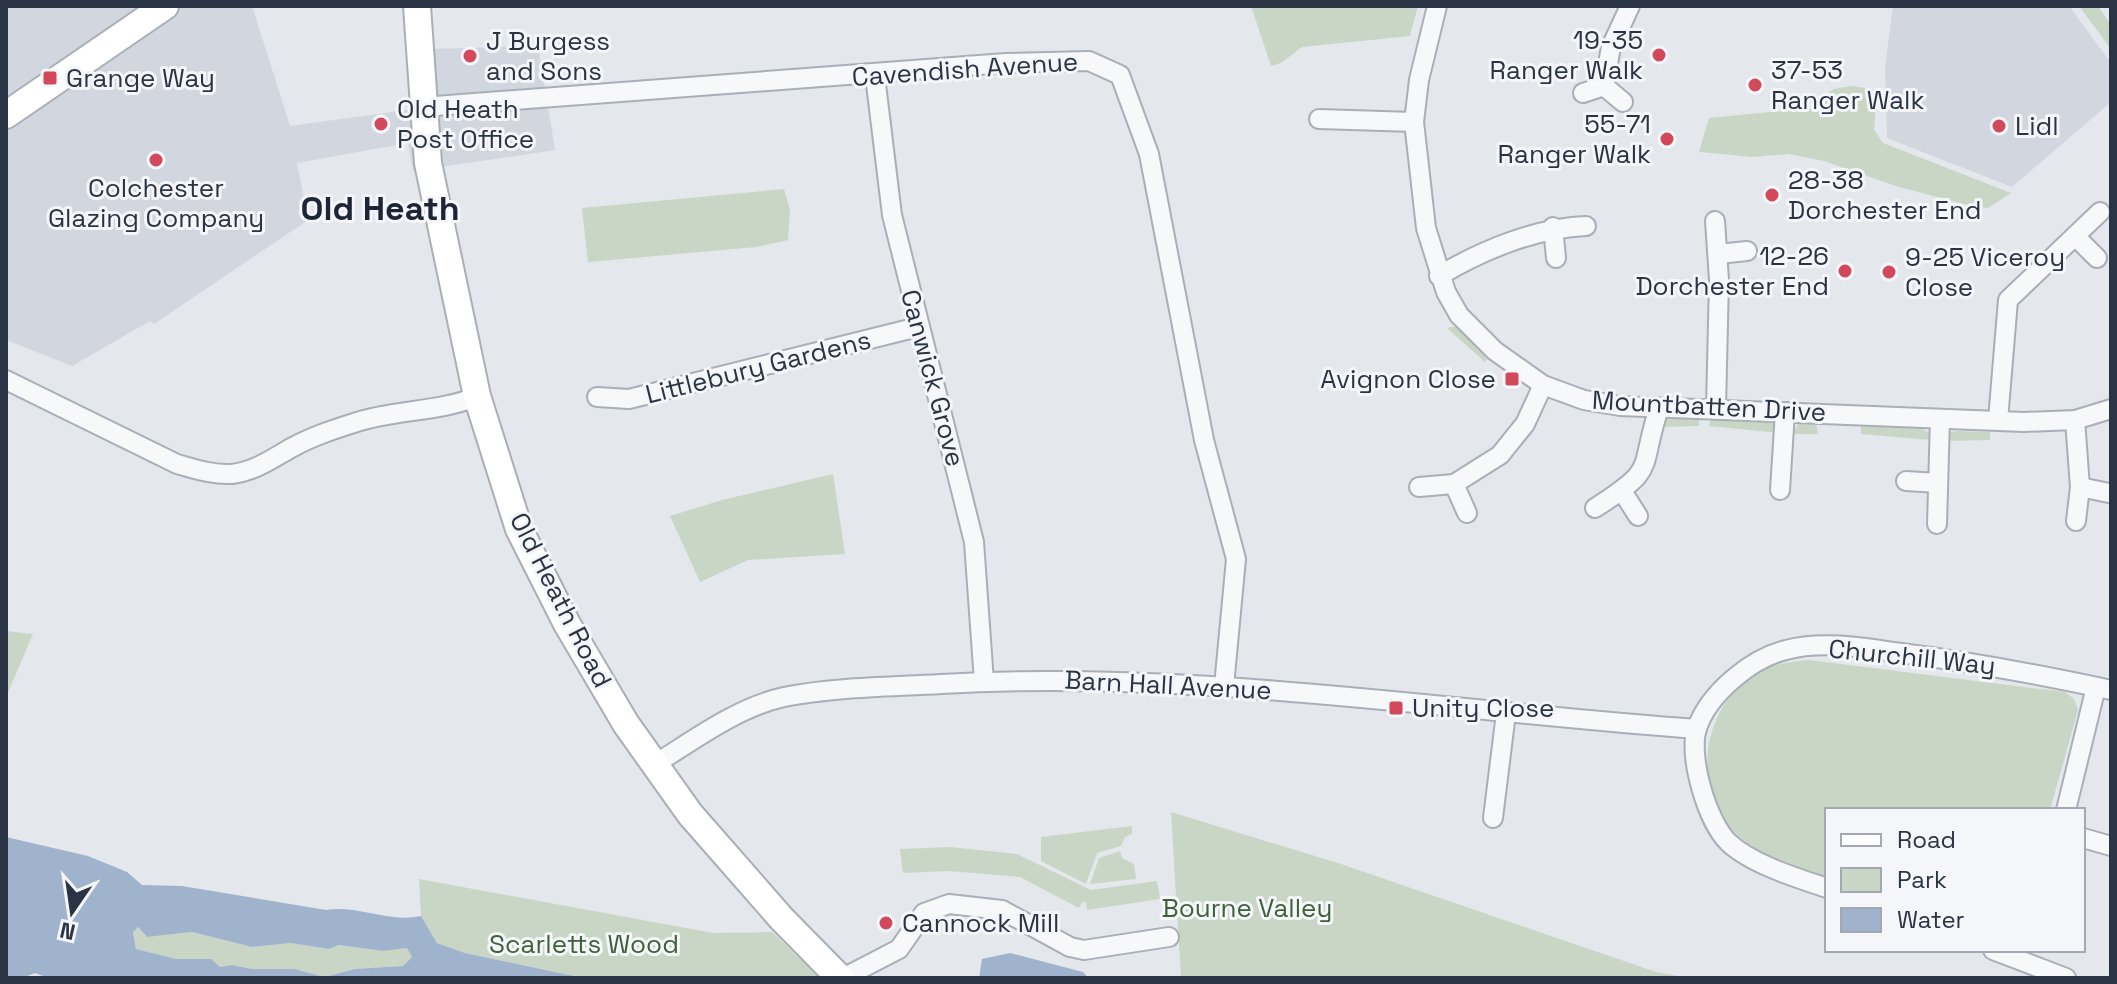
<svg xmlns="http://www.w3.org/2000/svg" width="2117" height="984" font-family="'Space Grotesk',sans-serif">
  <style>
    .built { fill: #d2d6de }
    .green { fill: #c9d6c5 }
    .water { fill: #9fb4cc; fill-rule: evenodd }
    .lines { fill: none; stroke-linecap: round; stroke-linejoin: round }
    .street-casing { stroke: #a9aeb7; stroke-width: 22 }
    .secondary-casing { stroke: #a9aeb7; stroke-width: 30 }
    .street { stroke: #f7f8fa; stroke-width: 18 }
    .secondary { stroke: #fff; stroke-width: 26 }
    .poi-dot { fill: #d1495b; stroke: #f4f6f9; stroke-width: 3 }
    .labels { text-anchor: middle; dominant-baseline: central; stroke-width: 6; stroke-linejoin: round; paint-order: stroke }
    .poi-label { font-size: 26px; fill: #2b3445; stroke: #f4f6f9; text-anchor: start }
    .street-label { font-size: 26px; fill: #2b3445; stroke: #f4f6f9 }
    .park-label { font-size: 26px; fill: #3f6138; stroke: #f4f6f9 }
    .district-label { font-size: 34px; font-weight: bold; fill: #1d2536; stroke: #f4f6f9 }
  </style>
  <rect width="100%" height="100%" fill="#e4e7ec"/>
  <g class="built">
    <path d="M6,6H252L290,126L429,107V49L538,46L555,150L413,171L408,143L297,163L308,220L154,324L150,321L72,366L6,340Z"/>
    <path d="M1893,6H2069L2111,63V102L2012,187L1887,138L1885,68Z"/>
  </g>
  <g class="green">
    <path d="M1251,6H1418L1410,36L1302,47L1281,63L1271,66Z"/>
    <path d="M2079,6H2098L2111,25V49Z"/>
    <path d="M1852,86L1877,90L1874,130L1883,143L2011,193L1988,208L1975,207L1899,187L1824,161L1789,154L1753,157L1699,152L1709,118L1810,108L1833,89Z"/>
    <path d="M784,189L790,210L788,240L756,247L588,262L582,208Z"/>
    <path d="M1458,326L1487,359L1485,362L1447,328Z"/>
    <path d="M1665,419H1699V426L1660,427Z"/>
    <path d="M1711,419L1773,421L1779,433L1709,426Z"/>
    <path d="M1799,423H1816L1818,434H1792Z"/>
    <path d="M1861,426L1922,429L1930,433L1931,440L1861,434Z"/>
    <path d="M1955,431L1990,432V440L1945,441L1949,433Z"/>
    <path d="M833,474L845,554L748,560L700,582L670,516L722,500Z"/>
    <path d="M6,631L33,634L6,697Z"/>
    <path d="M1809,660L2065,692L2074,699L2078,710L2050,810H1827V878C1794,865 1755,855 1730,828C1690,782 1705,705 1755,673C1769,664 1792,662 1809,660Z"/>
    <path d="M1171,812L1341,864L1656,972L1688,978H1181Z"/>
    <path d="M1132,826V834L1125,837L1121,846L1097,853L1086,884L1041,861V837Z"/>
    <path d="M950,847L1017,854L1091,890L1157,881L1160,899L1087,910L1086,902H1082L1079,908L1020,877L949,871L903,873L900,849Z"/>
    <path d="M1120,851L1122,858L1134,864L1136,879L1090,884L1099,858Z"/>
    <path d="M419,879L713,933L772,932L820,978H583L465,953L437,943L421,916Z"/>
    <path d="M138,927L147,937L192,932L252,947L291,943L329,949L339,945L383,951L407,948L413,957L403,966L355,969L324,977L295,969L251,970L233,965L220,967L210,959H176L136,949L133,931Z"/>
  </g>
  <g class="water">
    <path d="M6,837L88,856L127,872L142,885L182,886L326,910C358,905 388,923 421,916L437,943L465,953L583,978H48L35,973L22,978H6ZM138,927L147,937L192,932L252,947L291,943L329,949L339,945L383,951L407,948L412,957L403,966L355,969L324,977L295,969H251L232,965L220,967L211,959H176L136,949L133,932Z"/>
    <path d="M1010,953L1083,972L1088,978H979L982,959Z"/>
  </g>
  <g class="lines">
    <g class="street-casing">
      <g id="street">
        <path d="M1437,6L1419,80L1414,122L1426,228L1446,292L1459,315L1495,351L1543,385L1584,400L1620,406L2024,422L2075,420L2111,409"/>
        <path d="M875,76L892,215L974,542L984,682"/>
        <path d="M1583,93L1604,86"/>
        <path d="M1623,102L1604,86L1611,47L1630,6"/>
        <path d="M422,107L1006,63L1089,61L1120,75L1149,154L1204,440L1236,559L1224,686"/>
        <path d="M1319,119L1414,122"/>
        <path d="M1715,221L1719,280L1716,408"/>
        <path d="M1553,227L1556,258"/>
        <path d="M2075,236L2097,258"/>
        <path d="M1718,254L1747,251"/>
        <path d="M1439,276C1482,250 1536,228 1586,226"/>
        <path d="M6,380L177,464C195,469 213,475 232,474C256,471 273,458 293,447C313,436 335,429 357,422C393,410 446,411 477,396"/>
        <path d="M597,397L629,399L918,327"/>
        <path d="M1998,420L2008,300L2100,212"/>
        <path d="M2075,420L2080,487L2076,521"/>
        <path d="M1906,481L1938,483"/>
        <path d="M1454,484L1467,513"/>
        <path d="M1419,487L1454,484L1500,455L1525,424L1543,385"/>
        <path d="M2080,487L2109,493"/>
        <path d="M1780,490L1785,412"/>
        <path d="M1622,491L1638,516"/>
        <path d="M1595,508C1659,467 1638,472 1659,408"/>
        <path d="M1937,524L1940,419"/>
        <path d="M655,764C694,740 738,707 784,697C834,687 890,687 941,684C1193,669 1445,711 1697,729"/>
        <path d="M2066,810L2096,687"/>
        <path d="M1493,818L1506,713"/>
        <path d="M2083,838L2111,846"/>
        <path d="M1827,888C1797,878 1751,864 1728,842C1707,821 1688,757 1697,728C1709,693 1752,658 1786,650C1822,640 1866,648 1901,653C1972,662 2041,675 2111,690"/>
        <path d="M1993,950L2066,978"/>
        <path d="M843,978L899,949L924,913L949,904L1002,910L1070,947L1084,950L1169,937"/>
      </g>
    </g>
    <g class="secondary-casing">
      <g id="secondary">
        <path d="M417,6L428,163L477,396L519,529L567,624L626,724L690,814L781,918L840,978"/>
        <path d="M6,115L165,6"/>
      </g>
    </g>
    <use href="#street" class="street"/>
    <use href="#secondary" class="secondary"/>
  </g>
  <g class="poi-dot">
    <circle cx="1659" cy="55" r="8"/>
    <circle cx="470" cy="56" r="8"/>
    <rect x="42" y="70" width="16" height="16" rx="4"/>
    <circle cx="1755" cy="85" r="8"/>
    <circle cx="381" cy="124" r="8"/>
    <circle cx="1999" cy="126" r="8"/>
    <circle cx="1667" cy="139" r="8"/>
    <circle cx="156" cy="160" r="8"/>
    <circle cx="1772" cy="195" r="8"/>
    <circle cx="1845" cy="271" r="8"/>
    <circle cx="1889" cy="272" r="8"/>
    <rect x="1504" y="371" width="16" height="16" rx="4"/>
    <rect x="1388" y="700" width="16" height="16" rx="4"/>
    <circle cx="886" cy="923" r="8"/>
  </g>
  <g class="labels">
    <g class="poi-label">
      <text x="1643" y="40" text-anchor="end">19-35<tspan x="1643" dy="30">Ranger Walk</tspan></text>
      <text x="486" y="41">J Burgess<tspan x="486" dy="30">and Sons</tspan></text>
      <text x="1771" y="70">37-53<tspan x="1771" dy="30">Ranger Walk</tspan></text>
      <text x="66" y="78">Grange Way</text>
      <text x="397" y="109">Old Heath<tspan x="397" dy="30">Post Office</tspan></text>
      <text x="1651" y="124" text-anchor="end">55-71<tspan x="1651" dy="30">Ranger Walk</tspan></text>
      <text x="2015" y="126">Lidl</text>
      <text x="1788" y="180">28-38<tspan x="1788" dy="30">Dorchester End</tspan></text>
      <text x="156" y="188" text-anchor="middle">Colchester<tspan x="156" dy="30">Glazing Company</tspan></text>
      <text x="1829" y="256" text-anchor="end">12-26<tspan x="1829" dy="30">Dorchester End</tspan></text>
      <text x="1905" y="257">9-25 Viceroy<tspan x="1905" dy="30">Close</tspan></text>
      <text x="1496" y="379" text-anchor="end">Avignon Close</text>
      <text x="1412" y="708">Unity Close</text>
      <text x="902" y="923">Cannock Mill</text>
    </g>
    <g class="street-label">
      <text transform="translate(965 69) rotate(-4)">Cavendish Avenue</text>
      <text transform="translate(758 367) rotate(-14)">Littlebury Gardens</text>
      <text transform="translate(933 378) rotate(75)">Canwick Grove</text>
      <text transform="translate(1709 406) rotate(3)">Mountbatten Drive</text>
      <text transform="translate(561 600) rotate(63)">Old Heath Road</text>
      <text transform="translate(1912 657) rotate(6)">Churchill Way</text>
      <text transform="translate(1168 685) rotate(3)">Barn Hall Avenue</text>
    </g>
    <g class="park-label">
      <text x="1247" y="908">Bourne Valley</text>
      <text x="584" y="944">Scarletts Wood</text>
    </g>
    <g class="district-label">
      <text x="380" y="208">Old Heath</text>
    </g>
  </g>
  <rect width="2117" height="984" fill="none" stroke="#2b3445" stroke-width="16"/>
  <rect x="1825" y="808" width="260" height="144" fill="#f4f6f9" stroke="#a4a8b1" stroke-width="2"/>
  <rect x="1841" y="834" width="40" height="12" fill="#ffffff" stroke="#a4a8b1" stroke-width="2"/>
  <text x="1897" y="848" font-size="24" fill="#2b3445">Road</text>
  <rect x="1841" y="868" width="40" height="24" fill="#c9d6c5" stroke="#a4a8b1" stroke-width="2"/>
  <text x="1897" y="888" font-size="24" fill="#2b3445">Park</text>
  <rect x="1841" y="908" width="40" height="24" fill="#9fb4cc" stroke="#a4a8b1" stroke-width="2"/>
  <text x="1897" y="928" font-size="24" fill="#2b3445">Water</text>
  <g transform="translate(72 912) rotate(193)" stroke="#f4f6f9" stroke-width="6" paint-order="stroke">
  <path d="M0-6L14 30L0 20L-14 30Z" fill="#2b3445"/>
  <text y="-12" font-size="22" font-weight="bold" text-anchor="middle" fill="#2b3445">N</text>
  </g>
</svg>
